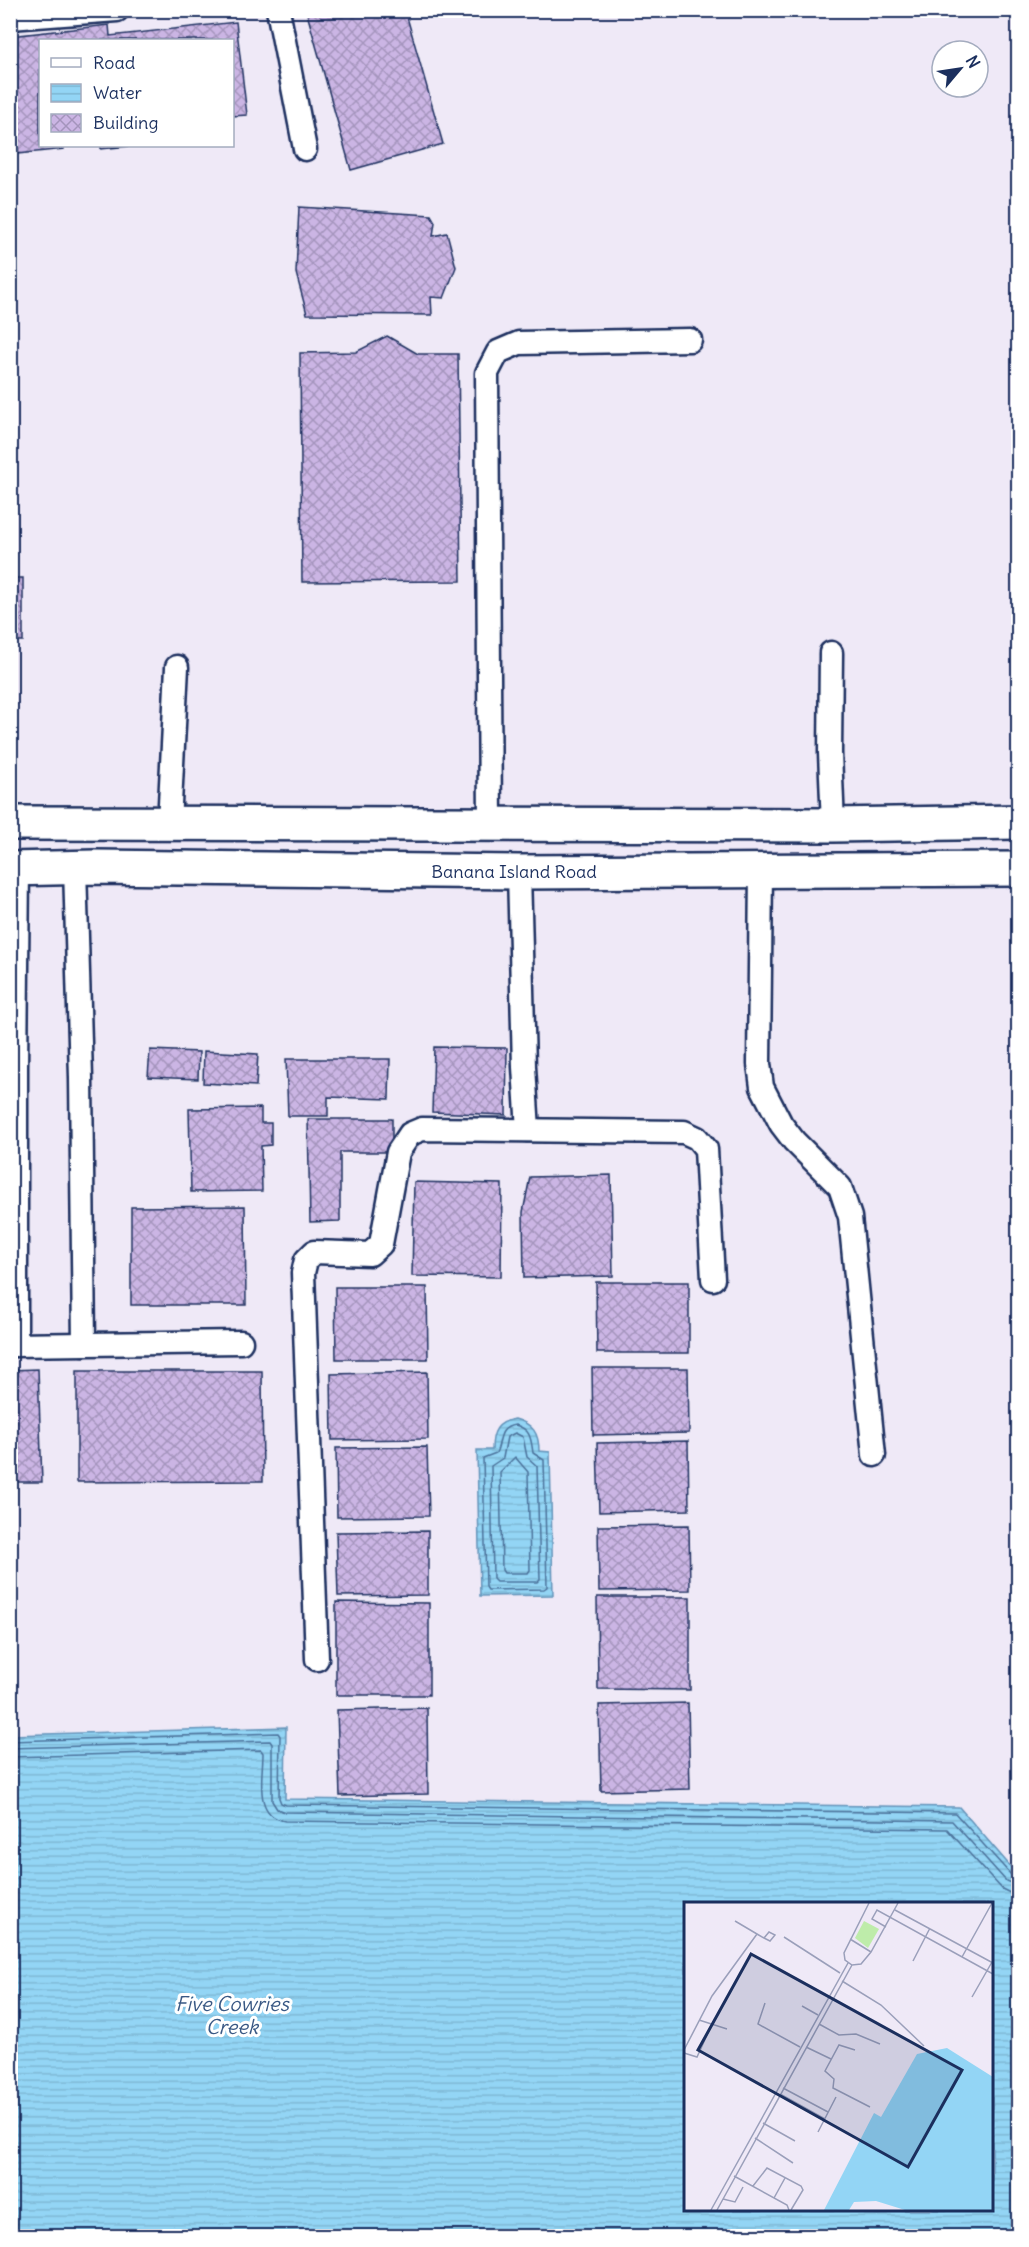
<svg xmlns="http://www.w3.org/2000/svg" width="1029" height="2247" font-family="Delius,sans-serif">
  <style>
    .water { fill: url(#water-rules); stroke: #6393b9; stroke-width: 1.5; fill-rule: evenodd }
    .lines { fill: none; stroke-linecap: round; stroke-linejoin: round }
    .shore { stroke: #4b719a; stroke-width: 1.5 }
    .building { fill: url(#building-cross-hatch); stroke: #1b2f5e; stroke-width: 1.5 }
    .lane-casing { stroke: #1b2f5e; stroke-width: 27 }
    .secondary-casing { stroke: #1b2f5e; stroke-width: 38 }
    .lane { stroke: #fff; stroke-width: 22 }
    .secondary { stroke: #fff; stroke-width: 33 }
    .labels { text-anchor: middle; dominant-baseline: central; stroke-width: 6; stroke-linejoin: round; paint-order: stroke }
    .street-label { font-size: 18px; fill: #1b2f5e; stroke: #fff }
    .water-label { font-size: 20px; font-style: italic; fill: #395884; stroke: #fff }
    .inset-road { fill: none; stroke: #9a9fba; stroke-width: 1.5 }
    .view { fill: #1b2f5e; fill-opacity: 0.15; stroke: #1b2f5e; stroke-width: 3 }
    .inset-edge { fill: none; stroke: #1b2f5e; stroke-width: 3 }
  </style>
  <defs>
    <pattern id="water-rules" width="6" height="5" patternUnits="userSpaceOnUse" patternTransform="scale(1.5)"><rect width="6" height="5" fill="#93d5f5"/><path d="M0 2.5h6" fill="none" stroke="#7eb7d4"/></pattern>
    <pattern id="building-cross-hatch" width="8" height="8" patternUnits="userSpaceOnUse" patternTransform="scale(1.5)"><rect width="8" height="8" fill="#cbb5e4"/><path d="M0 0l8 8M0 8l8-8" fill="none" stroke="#a494bc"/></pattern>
  </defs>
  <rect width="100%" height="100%" fill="#efe9f7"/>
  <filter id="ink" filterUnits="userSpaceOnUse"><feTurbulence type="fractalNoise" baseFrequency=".0167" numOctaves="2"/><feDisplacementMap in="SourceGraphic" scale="12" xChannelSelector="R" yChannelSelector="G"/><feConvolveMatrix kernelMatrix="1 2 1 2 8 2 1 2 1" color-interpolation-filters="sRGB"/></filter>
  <g filter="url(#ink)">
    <g class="water">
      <path d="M515,1419C533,1424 539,1433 539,1451L550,1452L553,1595L480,1596L477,1450H492C492,1431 497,1422 515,1419Z"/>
      <path d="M286,1727L285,1799L959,1807L1018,1875V2236H11V1735ZM686,1904H992V2210H686Z"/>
    </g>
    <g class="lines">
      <g class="shore">
        <path d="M515,1425C531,1429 531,1439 533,1453L544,1460L547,1587L544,1589L488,1590L486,1587L483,1458L496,1453C502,1441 497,1428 515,1425Z"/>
        <path d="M515,1433L523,1437L527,1457L537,1466L540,1579L537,1582H496L493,1579L491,1466L503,1458L507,1437Z"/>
        <path d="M515,1457L528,1472L530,1570L528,1573H504L502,1570L500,1472Z"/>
        <path d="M10,1741L278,1733L280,1736L279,1798L281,1803L286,1805L955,1813L1012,1876L1018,1878"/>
        <path d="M10,1748L270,1741L272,1744V1801L277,1809L285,1812L952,1821L1006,1881L1018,1886"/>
        <path d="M10,1757L261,1750L263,1753C263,1776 253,1816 285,1821L947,1829L1002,1889L1010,1893L1018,1895"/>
      </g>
    </g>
    <g class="building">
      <path d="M306,10H405L443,144L351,170Z"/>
      <path d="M236,22L247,115L232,116V40H40V146H64V149L18,154L16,130H10V36L109,25L110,36Z"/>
      <path d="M101,146H130L101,149Z"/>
      <path d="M299,207L431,215L435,222L433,236L447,233L456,267L444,298L431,297L432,315L307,314L296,273Z"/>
      <path d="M387,336L418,354H458L461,581L302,582L300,353L356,352Z"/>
      <rect x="10" y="578" width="13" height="63"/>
      <path d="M434,1047L507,1048L506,1115L432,1112Z"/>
      <path d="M150,1050L199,1052L198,1079L148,1077Z"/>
      <path d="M204,1051L258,1054L256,1086L203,1083Z"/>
      <path d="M286,1059H390L389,1099L328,1097V1116H288Z"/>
      <path d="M261,1108V1123H271V1145L261,1146L262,1191L191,1192L189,1109Z"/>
      <path d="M308,1119H392V1152H340V1221L310,1222Z"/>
      <path d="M611,1175L613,1276L524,1278L523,1212L530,1177Z"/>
      <path d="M414,1182L502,1184L501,1277L412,1276Z"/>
      <path d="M245,1206L246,1305H131V1207Z"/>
      <path d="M596,1282H689V1353H597Z"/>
      <path d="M335,1287H427L428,1359H336Z"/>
      <path d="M592,1368H688L689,1433L593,1435Z"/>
      <path d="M38,1369L42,1482H10V1370Z"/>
      <path d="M77,1371H262L263,1481L77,1482Z"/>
      <path d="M427,1372L428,1439L332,1440L331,1374Z"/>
      <path d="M688,1441L689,1510L599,1512L597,1443Z"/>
      <path d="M427,1447L429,1516L337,1517L336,1448Z"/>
      <path d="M689,1525L690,1590L599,1591L598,1526Z"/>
      <path d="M428,1531V1595L338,1596L336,1532Z"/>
      <path d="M597,1597H690V1690L598,1689Z"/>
      <path d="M336,1602L429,1603V1695H336Z"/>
      <path d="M688,1703L690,1789L601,1791L599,1705Z"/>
      <path d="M427,1708L428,1794L340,1796L337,1710Z"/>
    </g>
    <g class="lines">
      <g class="lane-casing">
        <g id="lane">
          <path d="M278,10L305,149"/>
          <path d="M10,18L117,10"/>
          <path d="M831,653L830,753L833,825"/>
          <path d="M169,823L177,667"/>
          <path d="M490,824L487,373L498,352L519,343L690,340"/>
          <path d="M75,867L81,1078L84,1344"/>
          <path d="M761,870L759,1064L762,1087L781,1124L794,1141L840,1187L850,1217L874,1455"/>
          <path d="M519,872L524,1067L528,1130"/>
          <path d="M10,1345L241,1342"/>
          <path d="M16,1345V1068L18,869"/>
          <path d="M317,1659L303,1273L306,1260L314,1252L370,1254L381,1244L398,1152L410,1134L422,1129L684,1132L697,1138L706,1149L713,1279"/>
        </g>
      </g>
      <g class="secondary-casing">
        <g id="secondary">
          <path d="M10,823L833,825L1018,822"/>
          <path d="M10,869L95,867L519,872L1018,869"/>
        </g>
      </g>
      <use href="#lane" class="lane"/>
      <use href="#secondary" class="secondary"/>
    </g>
  </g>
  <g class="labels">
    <g class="street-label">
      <text x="514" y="871">Banana Island Road</text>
    </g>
    <g class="water-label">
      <text x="232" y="2003">Five Cowries<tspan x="232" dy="23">Creek</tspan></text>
    </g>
  </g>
  <g transform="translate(684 1902)">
    <rect width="309" height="309" fill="#efe9f7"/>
    <path d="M180,19L195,27L184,46L171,36Z" fill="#beecaa"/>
    <path d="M263,146L309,175V308H221L192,299L170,300L165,308H140L190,211L197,215L233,152Z" fill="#93d5f5"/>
    <path class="inset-road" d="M185,1L160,51L161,58L168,63L177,62L187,50L214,1M211,8L309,61M51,19L73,32L80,36L86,39L91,33L85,30L80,36M202,25L188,17L193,8L309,72M100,35L156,71M166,37L187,50M278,55L308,1M229,59L246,26M158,79L197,103L240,144M288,95L308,60M81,101L74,122L116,145M118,104L134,113M15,118L43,127M135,122L155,133L172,132L196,142M122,145L147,157M0,148L28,94L73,32M171,148L155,143L141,169L150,177L149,186L186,205M0,151L13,155L28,122M99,186L144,210M96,192L141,217M79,221L111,239M134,230L152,195M71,236L109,261M50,274L103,303L105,308M69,284L83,266L117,284L119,288L107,308M90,296L101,276M39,297L51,300L59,285M27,308L164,61M33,308L168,63"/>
    <path class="view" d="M67,52L278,168L224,265L14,148Z"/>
    <rect width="309" height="309" class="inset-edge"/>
  </g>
  <rect width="1029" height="2247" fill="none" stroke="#fff" stroke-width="36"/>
  <rect x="18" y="18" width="993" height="2211" fill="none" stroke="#1b2f5e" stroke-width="2" filter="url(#ink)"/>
  <rect x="39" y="39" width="195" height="108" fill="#ffffff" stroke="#a4acbf" stroke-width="1.5"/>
  <rect x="51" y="58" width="30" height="9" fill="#ffffff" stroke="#a4acbf" stroke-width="1.5"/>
  <text x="93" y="69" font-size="18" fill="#1b2f5e">Road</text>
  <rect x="51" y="84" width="30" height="18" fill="url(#water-rules)" stroke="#a4acbf" stroke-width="1.5"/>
  <text x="93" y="99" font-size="18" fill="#1b2f5e">Water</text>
  <rect x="51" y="114" width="30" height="18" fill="url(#building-cross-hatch)" stroke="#a4acbf" stroke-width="1.5"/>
  <text x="93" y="129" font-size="18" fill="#1b2f5e">Building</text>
  <g transform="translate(960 69) rotate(61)"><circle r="28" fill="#ffffff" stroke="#a4acbf" stroke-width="1.5"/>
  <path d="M0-4.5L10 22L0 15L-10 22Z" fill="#1b2f5e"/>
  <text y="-9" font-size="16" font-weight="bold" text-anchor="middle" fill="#1b2f5e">N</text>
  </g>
</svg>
